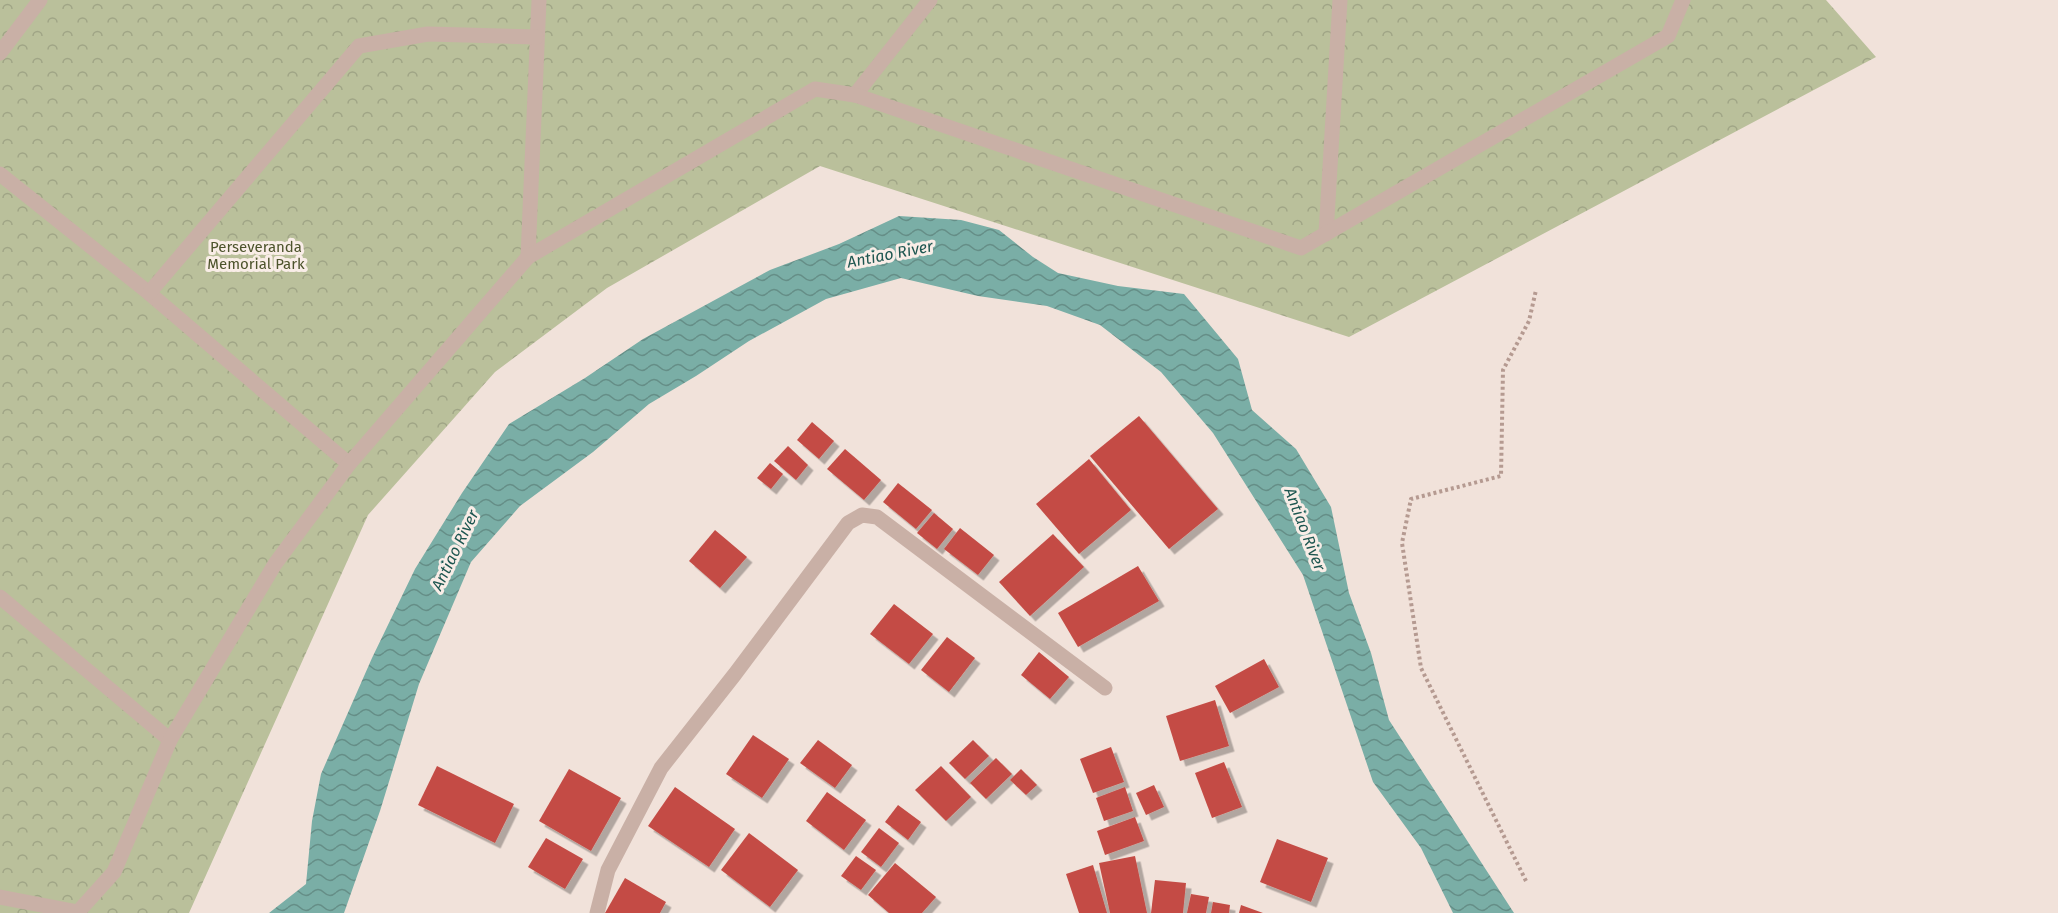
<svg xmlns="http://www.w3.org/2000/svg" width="2058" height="913" font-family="'Fira Sans',sans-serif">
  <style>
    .park { fill: url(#park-crowns) }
    .water { fill: url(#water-waves) }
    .building { fill: #c44c45; filter: url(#shadow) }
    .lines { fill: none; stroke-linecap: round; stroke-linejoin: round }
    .path { stroke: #b59a91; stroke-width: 4; stroke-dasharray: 3 3; stroke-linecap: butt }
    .service { stroke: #c9b0a6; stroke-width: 15 }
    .minor { stroke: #c9b0a6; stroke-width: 15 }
    .labels { text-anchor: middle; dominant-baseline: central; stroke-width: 6; stroke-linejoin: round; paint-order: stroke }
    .park-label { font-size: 15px; fill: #4c532b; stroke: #f9ede7 }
    .water-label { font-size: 16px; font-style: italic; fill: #1d5650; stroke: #f9ede7 }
  </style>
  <defs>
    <pattern id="park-crowns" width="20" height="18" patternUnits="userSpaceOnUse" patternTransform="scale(1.5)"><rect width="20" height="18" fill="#bac09b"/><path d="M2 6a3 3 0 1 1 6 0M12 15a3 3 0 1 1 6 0" fill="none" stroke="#a0a586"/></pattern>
    <pattern id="water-waves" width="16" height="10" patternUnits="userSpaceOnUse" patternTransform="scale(1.5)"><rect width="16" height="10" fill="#7aaea6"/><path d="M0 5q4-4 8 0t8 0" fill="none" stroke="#658e87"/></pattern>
    <filter id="shadow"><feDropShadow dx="5.5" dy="5.5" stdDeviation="0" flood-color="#0004"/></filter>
  </defs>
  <rect width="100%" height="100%" fill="#f1e2da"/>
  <path class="park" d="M0,0H1826L1876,57L1349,337L820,166L607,288L495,372L368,515L189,913H0Z"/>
  <path class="water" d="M899,216L961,220L999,230L1033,257L1058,273L1118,286L1184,294L1238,359L1252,410L1296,449L1331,507L1349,593L1371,653L1389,720L1514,913H1453L1421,848L1373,782L1303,575L1213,433L1161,372L1100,325L1047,306L978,296L901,278L826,299L749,341L696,376L649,404L593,452L520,506L471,562L419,684L380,811L344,913H269L306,884L312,821L321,774L372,658L415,569L462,493L509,424L585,378L643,339L770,270L839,244Z"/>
  <g class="building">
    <path d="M1139,416L1218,509L1169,549L1090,456Z"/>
    <path d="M812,422L834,441L819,459L797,440Z"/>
    <path d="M788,446L808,465L796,480L774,461Z"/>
    <path d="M845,449L881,480L864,500L827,469Z"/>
    <path d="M1089,459L1131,510L1079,554L1036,504Z"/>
    <path d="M770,463L783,474L771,489L757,478Z"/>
    <path d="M898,483L932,510L916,529L883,502Z"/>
    <path d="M934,513L953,529L937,549L917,533Z"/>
    <path d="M960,528L994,555L978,575L944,549Z"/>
    <path d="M715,530L747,557L720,588L689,561Z"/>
    <path d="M1053,534L1084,567L1030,616L999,582Z"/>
    <path d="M1138,566L1159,601L1078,647L1058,613Z"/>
    <path d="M894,604L933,634L909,664L870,634Z"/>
    <path d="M947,637L975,658L949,692L921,670Z"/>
    <path d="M1039,652L1069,677L1050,699L1021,675Z"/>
    <path d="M1264,659L1279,687L1230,713L1215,686Z"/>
    <path d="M1215,700L1229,746L1180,761L1166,716Z"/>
    <path d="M753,735L789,759L762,798L726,774Z"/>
    <path d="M818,740L852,765L835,788L800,763Z"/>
    <path d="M973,740L989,756L965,779L949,763Z"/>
    <path d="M1111,747L1124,782L1093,793L1080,759Z"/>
    <path d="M996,758L1012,774L986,799L970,783Z"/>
    <path d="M1224,762L1242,807L1212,818L1195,773Z"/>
    <path d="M437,766L514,804L495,843L418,805Z"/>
    <path d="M941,766L971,797L946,821L915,790Z"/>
    <path d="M569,769L621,798L591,851L539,821Z"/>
    <path d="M1021,769L1037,785L1026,795L1010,780Z"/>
    <path d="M1154,785L1164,807L1146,815L1136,793Z"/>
    <path d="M675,787L735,829L709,867L648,826Z"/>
    <path d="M1125,787L1133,811L1104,821L1096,798Z"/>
    <path d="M827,792L866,820L844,850L806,821Z"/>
    <path d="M898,805L921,822L908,840L885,822Z"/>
    <path d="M1135,817L1144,841L1105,855L1097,831Z"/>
    <path d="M879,828L899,843L881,867L861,852Z"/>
    <path d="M749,833L798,870L770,907L721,870Z"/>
    <path d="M546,838L583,859L565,889L528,867Z"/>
    <path d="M1277,839L1328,858L1311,902L1260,882Z"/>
    <path d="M856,856L876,870L861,890L841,876Z"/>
    <path d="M1135,856L1147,913H1110L1099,863Z"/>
    <path d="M895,863L936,897L922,913H889L868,895Z"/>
    <path d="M1093,865L1107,913H1079L1066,874Z"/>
    <path d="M625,878L666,902L660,913H605Z"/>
    <path d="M1155,880L1186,883L1183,913H1151Z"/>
    <path d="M1191,894L1209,897L1206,913H1187Z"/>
    <path d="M1213,902L1230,905L1229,913H1211Z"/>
    <path d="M1241,905L1263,913H1239Z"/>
  </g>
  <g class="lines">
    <path class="path" d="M1526,881L1421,668L1402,543L1411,499L1501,476L1503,370L1529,321L1536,290"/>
    <g class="service">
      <path d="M0,53L40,0"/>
      <path d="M855,95L930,0"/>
      <path d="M0,174L149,293L349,464"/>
      <path d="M1326,234L1340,0"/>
      <path d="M528,257L539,0"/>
      <path d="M149,293L359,46L428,34L536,37"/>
      <path d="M0,597L170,740"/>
      <path d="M0,897L78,912L114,872L170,740L275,564L349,464L528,257L815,89L855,95L1301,248L1668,36L1683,0"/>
    </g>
    <path class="minor" d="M597,913L608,870L661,768L735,674L848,523L862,515L877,517L1105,688"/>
  </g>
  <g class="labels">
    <g class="park-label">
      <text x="256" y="247">Perseveranda<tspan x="256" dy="17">Memorial Park</tspan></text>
    </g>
    <g class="water-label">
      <text transform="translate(890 254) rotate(-11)">Antiao River</text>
      <text transform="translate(1305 529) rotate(69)">Antiao River</text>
      <text transform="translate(455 550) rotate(-64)">Antiao River</text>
    </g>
  </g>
</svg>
